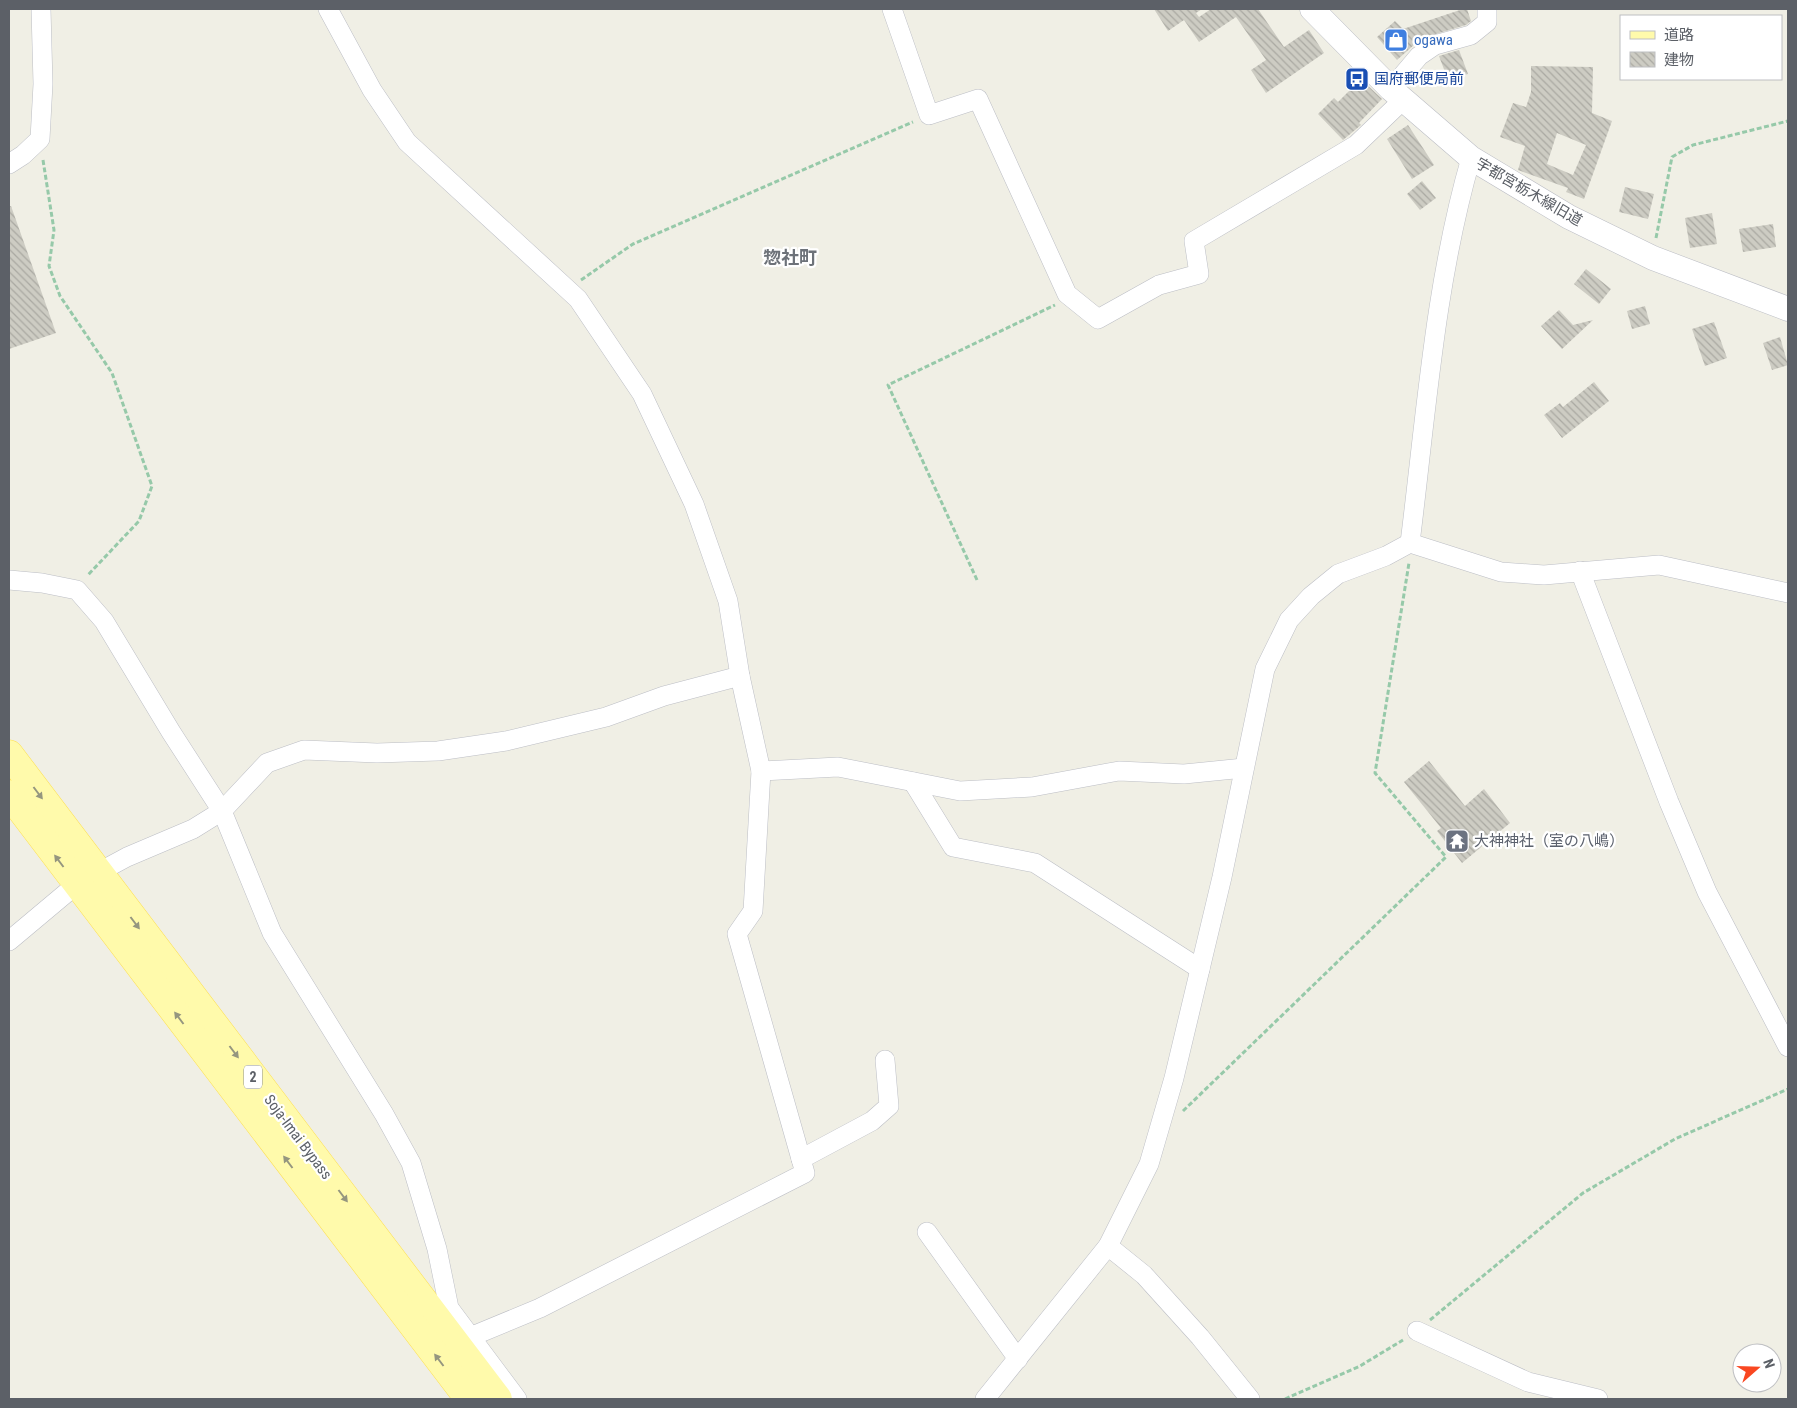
<svg xmlns="http://www.w3.org/2000/svg" width="1797" height="1408" font-family="'Roboto Condensed','Noto Sans JP',sans-serif">
  <style>
    .building { fill: url(#building-back-hatch); fill-rule: evenodd }
    .lines { fill: none; stroke-linecap: round; stroke-linejoin: round }
    .minor-casing { stroke: #bcbec5; stroke-width: 20 }
    .tertiary-casing { stroke: #bcbec5; stroke-width: 25 }
    .primary-casing { stroke: #fedf4f; stroke-width: 29 }
    .path { stroke: #96c9a9; stroke-width: 3; stroke-dasharray: 5 2.5; stroke-linecap: butt }
    .minor { stroke: #fff; stroke-width: 19 }
    .tertiary { stroke: #fff; stroke-width: 24 }
    .primary { stroke: #fffaab; stroke-width: 28 }
    .oneway { fill: #95967f }
    .labels { text-anchor: middle; dominant-baseline: central; stroke-width: 4.5; stroke-linejoin: round; paint-order: stroke }
    .shield { fill: #fff; stroke: #8d9095; stroke-width: 1 }
    .shield-label { font-size: 14px; font-weight: bold; fill: #5c6067 }
    .shop-label { font-size: 15px; fill: #366cbe; stroke: #fff; text-anchor: start }
    .transit-label { font-size: 15px; fill: #164399; stroke: #fff; text-anchor: start }
    .street-label { font-size: 15px; fill: #5c6067; stroke: #fff }
    .worship-label { font-size: 15px; fill: #5b616d; stroke: #fff; text-anchor: start }
    .quarter-label { font-size: 18px; font-weight: bold; fill: #6d7279; stroke: #fff }
  </style>
  <defs>
    <pattern id="building-back-hatch" width="6" height="6" patternUnits="userSpaceOnUse" patternTransform="scale(1.25)"><rect width="6" height="6" fill="#cdccc3"/><path d="M-1 5l2 2M0 0l6 6M5-1l2 2" fill="none" stroke="#aaa9a2"/></pattern>
  </defs>
  <rect width="100%" height="100%" fill="#f0efe5"/>
  <g class="building">
    <path d="M1154,9H1202L1196,13L1199,17L1211,9H1258L1284,47L1309,30L1324,53L1266,93L1251,70L1266,60L1236,17L1199,42L1184,20L1168,31Z"/>
    <path d="M1463,9H1467L1471,21L1466,25L1429,36L1415,44L1397,60L1377,37L1395,21L1403,29Z"/>
    <path d="M1459,50L1468,74L1448,80L1439,56Z"/>
    <path d="M1531,66L1593,67L1592,113L1612,121L1584,199L1566,192L1568,188L1518,170L1525,146L1500,137L1513,103L1526,107L1531,92ZM1557,133L1586,145L1573,175L1547,164Z"/>
    <path d="M1361,79L1382,99L1359,123L1361,125L1343,140L1318,114L1334,98L1338,102Z"/>
    <path d="M1408,125L1434,165L1412,179L1387,139Z"/>
    <path d="M1422,181L1436,198L1420,210L1407,194Z"/>
    <path d="M1625,187L1654,194L1648,219L1619,212Z"/>
    <path d="M9,206H11L56,333L9,349Z"/>
    <path d="M1712,213L1717,244L1690,248L1685,218Z"/>
    <path d="M1773,224L1776,247L1743,252L1739,229Z"/>
    <path d="M1586,269L1611,289L1599,304L1574,284Z"/>
    <path d="M1645,306L1650,324L1632,329L1627,311Z"/>
    <path d="M1559,310L1573,325L1593,320L1562,349L1541,326Z"/>
    <path d="M1714,322L1727,358L1705,366L1692,329Z"/>
    <path d="M1780,337L1788,365L1772,370L1763,343Z"/>
    <path d="M1594,382L1609,401L1562,438L1544,415L1560,403L1563,407Z"/>
    <path d="M1429,761L1465,806L1484,789L1510,823L1462,863L1437,831L1441,828L1404,782Z"/>
  </g>
  <g class="lines">
    <g class="minor-casing">
      <g id="minor">
        <path d="M328,9L372,90L407,142L578,299L642,394L694,504L728,601L740,676L761,771L838,767L960,791L1032,787L1119,771L1184,774L1244,768"/>
        <path d="M892,9L929,115L978,99L1067,294L1098,319L1159,285L1199,274L1194,241L1356,145L1403,100"/>
        <path d="M1391,89L1419,56L1435,45L1471,35L1487,22V9"/>
        <path d="M9,164L23,155L40,139L43,84L41,9"/>
        <path d="M1410,543C1426,415 1435,282 1471,158"/>
        <path d="M1580,571L1669,802L1707,892L1788,1047"/>
        <path d="M9,580L42,583L77,590L104,621L171,732L222,811L272,933L384,1114L411,1163L437,1249L449,1308L517,1399"/>
        <path d="M913,782L953,847L1035,863L1200,969"/>
        <path d="M9,941L77,884L127,857L193,829L222,811L267,763L304,750L377,753L438,751L506,741L606,717L664,696L740,676"/>
        <path d="M801,1159L872,1121L889,1106L885,1060"/>
        <path d="M927,1232L1018,1359"/>
        <path d="M1108,1246L1144,1275L1200,1337L1250,1399"/>
        <path d="M1417,1331L1528,1382L1598,1399"/>
        <path d="M470,1337L540,1308L805,1173L737,934L753,911L761,771"/>
        <path d="M985,1399L1108,1246L1149,1164L1174,1078L1222,877L1265,669L1289,620L1311,596L1338,574L1386,556L1410,543L1501,572L1544,575L1659,565L1788,593"/>
      </g>
    </g>
    <g class="tertiary-casing">
      <path id="tertiary" d="M1312,9L1391,89L1471,158L1569,217L1653,258L1788,309"/>
    </g>
    <g class="primary-casing">
      <g id="primary">
        <path d="M9,754L498,1399"/>
        <path d="M9,794L469,1399"/>
      </g>
    </g>
    <g class="path">
      <path d="M43,160L54,230L49,266L60,296L112,373L152,486L139,521L87,576"/>
      <path d="M1656,238L1672,157L1693,145L1788,121"/>
      <path d="M581,280L633,244L913,122"/>
      <path d="M977,580L888,385L1055,305"/>
      <path d="M1183,1111L1446,857L1375,773L1409,563"/>
      <path d="M1430,1320L1583,1193L1675,1139L1788,1089"/>
      <path d="M1285,1399L1360,1366L1403,1340"/>
    </g>
    <use href="#minor" class="minor"/>
    <use href="#tertiary" class="tertiary"/>
    <use href="#primary" class="primary"/>
  </g>
  <defs><path id="oneway-solid" d="M-6-.8H1V-3.2L6.5 0L1 3.2V.8H-6Z" transform="scale(1.25)"/></defs>
  <g class="oneway">
    <use href="#oneway-solid" transform="translate(38 793) rotate(53)"/>
    <use href="#oneway-solid" transform="translate(59 861) rotate(-127)"/>
    <use href="#oneway-solid" transform="translate(135 923) rotate(53)"/>
    <use href="#oneway-solid" transform="translate(179 1018) rotate(-127)"/>
    <use href="#oneway-solid" transform="translate(234 1052) rotate(53)"/>
    <use href="#oneway-solid" transform="translate(288 1162) rotate(-127)"/>
    <use href="#oneway-solid" transform="translate(343 1196) rotate(53)"/>
    <use href="#oneway-solid" transform="translate(439 1360) rotate(-127)"/>
  </g>
  <defs>
    <g id="shop-square" transform="scale(1.25)"><rect x="-9" y="-9" width="18" height="18" rx="4" fill="#3f7fe0" stroke="#fff"/><path d="M-5-2.5h2.3a2.7 3.5 0 0 1 5.4 0H5L5.5 6h-11ZM-1.5-2.5h3a1.5 2.3 0 0 0-3 0Z" fill="#fff"/></g>
    <g id="bus-square" transform="scale(1.25)"><rect x="-9" y="-9" width="18" height="18" rx="4" fill="#1a4fb4" stroke="#fff"/><path d="M-5-6H5V4H4V6H2V4H-2V6H-4V4H-5ZM-3.5-4V0h7V-4ZM-3.5 1.2v1.5H-2V1.2ZM2 1.2v1.5H3.5V1.2Z" fill="#fff"/></g>
    <g id="temple-square" transform="scale(1.25)"><rect x="-9" y="-9" width="18" height="18" rx="4" fill="#6b7280" stroke="#fff"/><path d="M0-6L5-2H3V0L6.5 2.5H4V6H1.5V3h-3V6H-4V2.5H-6.5L-3 0V-2H-5Z" fill="#fff"/></g>
  </defs>
  <g fill-rule="evenodd">
    <use href="#shop-square" x="1396" y="40"/>
    <use href="#bus-square" x="1357" y="79"/>
    <use href="#temple-square" x="1457" y="841"/>
  </g>
  <g class="labels">
    <rect class="shield" x="244" y="1065.5" width="18" height="23" rx="4"/>
    <g class="shield-label">
      <text x="253" y="1077">2</text>
    </g>
    <g class="shop-label">
      <text x="1414" y="40">ogawa</text>
    </g>
    <g class="transit-label">
      <text x="1374" y="79">国府郵便局前</text>
    </g>
    <g class="street-label">
      <text transform="translate(1529 192) rotate(30)">宇都宮栃木線旧道</text>
      <text transform="translate(298 1137) rotate(53)">Soja-Imai Bypass</text>
    </g>
    <g class="worship-label">
      <text x="1474" y="841">大神神社（室の八嶋）</text>
    </g>
    <g class="quarter-label">
      <text x="790" y="257">惣社町</text>
    </g>
  </g>
  <rect width="1797" height="1408" fill="none" stroke="#5c6067" stroke-width="20"/>
  <rect x="1620" y="15" width="162" height="65" fill="#ffffff" stroke="#bebfc2"/>
  <rect x="1630" y="31" width="25" height="8" fill="#fffaab" stroke="#bebfc2"/>
  <text x="1664" y="40" font-size="15" fill="#5c6067">道路</text>
  <rect x="1630" y="52" width="25" height="15" fill="url(#building-back-hatch)" stroke="#bebfc2"/>
  <text x="1664" y="65" font-size="15" fill="#5c6067">建物</text>
  <g transform="translate(1757 1368) rotate(70)"><circle r="24" fill="#ffffff" stroke="#bebfc2"/>
  <path d="M0-4L9 19L0 12L-9 19Z" fill="#f94721"/>
  <text y="-8" font-size="14" font-weight="bold" text-anchor="middle" fill="#5c6067">N</text>
  </g>
</svg>
